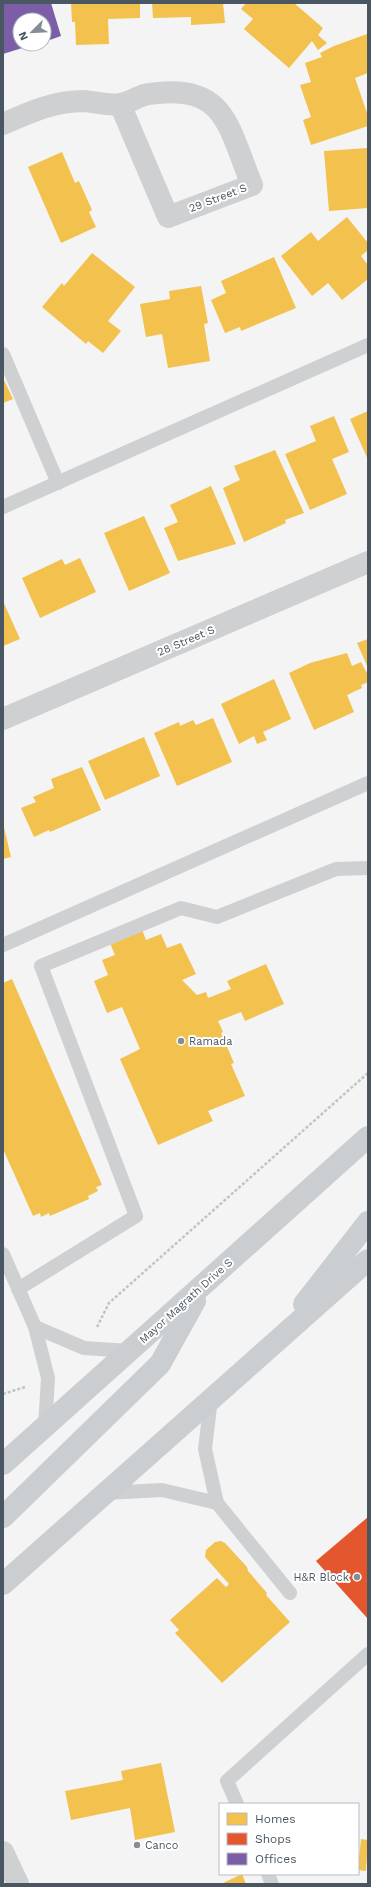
<svg xmlns="http://www.w3.org/2000/svg" width="371" height="1887" font-family="'Work Sans',sans-serif">
  <style>
    .homes { fill: #f2c14e }
    .shops { fill: #e4572e }
    .offices { fill: #7b5ea7 }
    .lines { fill: none; stroke-linecap: round; stroke-linejoin: round }
    .path { stroke: #bcc7c4; stroke-width: 2.5; stroke-dasharray: 3 2; stroke-linecap: butt }
    .service { stroke: #ced0d2; stroke-width: 14 }
    .minor { stroke: #ced0d2; stroke-width: 22 }
    .primary { stroke: #caced1; stroke-width: 22 }
    .poi-dot { fill: #868d94; stroke: #fff; stroke-width: 1.5 }
    .labels { text-anchor: middle; dominant-baseline: central; stroke-width: 4; stroke-linejoin: round; paint-order: stroke }
    .street-label { font-size: 11px; fill: #4a5661; stroke: #fff }
    .poi-label { font-size: 11px; fill: #4a5661; stroke: #fff; text-anchor: start }
  </style>
  <rect width="100%" height="100%" fill="#f4f4f4"/>
  <g class="homes">
    <path d="M71,3H140V18L108,19L109,44L76,45L75,22H72Z"/>
    <path d="M152,3H223L225,23L191,25V17L153,18Z"/>
    <path d="M246,3H294L323,28L318,35L327,43L318,50L312,41L289,68L244,29L253,19L241,9Z"/>
    <path d="M367,34L368,73L355,78L368,116V126L311,145L303,120L311,117L300,85L311,82L305,63L322,57L320,53L334,46Z"/>
    <path d="M368,148V208L329,211L324,151Z"/>
    <path d="M62,152L75,183L79,181L92,210L89,212L96,227L61,243L28,167Z"/>
    <path d="M347,217L368,243V250L361,256L368,265V279L342,300L328,283L312,296L281,256L311,232L318,241Z"/>
    <path d="M92,253L135,287L108,321L121,331L103,353L88,341L86,344L42,307L62,283L64,286Z"/>
    <path d="M274,257L296,308L241,331L240,327L225,333L211,300L226,293L221,281Z"/>
    <path d="M201,286L208,323L204,324L210,361L168,368L162,334L146,337L140,304L170,299L169,291Z"/>
    <path d="M3,378L13,399L3,403Z"/>
    <path d="M368,411V460L350,419Z"/>
    <path d="M334,416L349,452L332,459L347,494L310,510L285,454L316,441L310,426Z"/>
    <path d="M275,450L304,513L285,520L286,523L244,542L223,488L240,480L234,466Z"/>
    <path d="M211,486L236,544L178,561L164,528L178,522L170,505Z"/>
    <path d="M144,516L170,573L129,591L104,533Z"/>
    <path d="M80,558L96,592L40,618L22,578L62,559L65,565Z"/>
    <path d="M3,601L20,639L3,646Z"/>
    <path d="M368,639V668L357,643Z"/>
    <path d="M347,653L352,666L361,662L368,675V682L361,685L362,688L347,695L354,712L314,730L289,673L310,663Z"/>
    <path d="M274,679L291,719L263,732L267,740L257,744L254,736L239,744L221,704Z"/>
    <path d="M213,718L232,762L177,786L154,733L179,722L180,726L193,720L196,725Z"/>
    <path d="M144,737L160,776L105,800L88,761Z"/>
    <path d="M82,767L101,810L50,832L49,830L34,837L21,808L36,802L33,797L54,788L51,779Z"/>
    <path d="M3,823L11,857L3,859Z"/>
    <path d="M141,927L146,940L161,934L167,948L181,943L196,974L182,980L197,995L206,992L208,998L231,989L227,981L266,964L284,1004L245,1021L241,1012L218,1021L223,1032L221,1033L234,1063L231,1064L245,1096L208,1111L213,1121L158,1145L120,1059L140,1049L122,1007L107,1013L94,981L108,975L102,960L115,955L109,941Z"/>
    <path d="M12,979L102,1185L96,1187L98,1191L88,1196L89,1199L50,1216L49,1213L41,1217L40,1213L33,1216L3,1149V983Z"/>
    <path d="M221,1541L225,1543L247,1567L248,1571L267,1593L266,1595L290,1622L222,1683L175,1633L179,1630L170,1620L217,1578L226,1587L229,1584L205,1557L206,1550L215,1542Z"/>
    <path d="M161,1763L175,1832L135,1840L130,1808L71,1820L65,1791L123,1780L121,1771Z"/>
    <path d="M361,1839L368,1840L366,1871L358,1870Z"/>
    <path d="M242,1874L246,1884H221Z"/>
  </g>
  <path class="shops" d="M368,1517V1619L316,1561Z"/>
  <path class="offices" d="M3,3H51L61,36L44,42V20H20V44H35L3,54Z"/>
  <g class="lines">
    <g class="path">
      <path d="M97,1327L109,1303L368,1073"/>
      <path d="M3,1394L25,1387"/>
    </g>
    <g class="service">
      <path d="M3,354L58,483"/>
      <path d="M3,507L368,345"/>
      <path d="M3,945L368,783"/>
      <path d="M3,1254L35,1327L48,1378L45,1427"/>
      <path d="M18,1289L136,1216L41,966L181,908L217,917L336,869L368,868"/>
      <path d="M35,1327L84,1348L130,1351"/>
      <path d="M211,1399L205,1449L217,1503L290,1593"/>
      <path d="M106,1493L162,1490L217,1503"/>
      <path d="M237,1804L227,1781L368,1654"/>
      <path d="M268,1874L272,1884"/>
    </g>
    <g class="minor">
      <path d="M3,124C30,112 54,101 84,101C96,102 109,106 120,104C130,103 139,95 149,94C226,82 228,127 252,185L168,217L120,104"/>
      <path d="M3,719L368,562"/>
      <path d="M3,1852L18,1884"/>
    </g>
    <g class="primary">
      <path d="M304,1304L368,1222"/>
      <path d="M3,1464L368,1137"/>
      <path d="M3,1517L160,1364L195,1301"/>
      <path d="M3,1584L368,1260"/>
    </g>
  </g>
  <g class="poi-dot">
    <circle cx="181" cy="1041" r="4"/>
    <circle cx="357" cy="1577" r="4"/>
    <circle cx="137" cy="1845" r="4"/>
  </g>
  <g class="labels">
    <g class="street-label">
      <text transform="translate(218 198) rotate(-21)">29 Street S</text>
      <text transform="translate(186 641) rotate(-23)">28 Street S</text>
      <text transform="translate(186 1301) rotate(-42)">Mayor Magrath Drive S</text>
    </g>
    <g class="poi-label">
      <text x="189" y="1041">Ramada</text>
      <text x="349" y="1577" text-anchor="end">H&amp;R Block</text>
      <text x="145" y="1845">Canco</text>
    </g>
  </g>
  <rect width="371" height="1887" fill="none" stroke="#4a5661" stroke-width="8"/>
  <rect x="219" y="1803" width="140" height="72" fill="#ffffff" stroke="#b7bbc0"/>
  <rect x="227" y="1813" width="20" height="12" fill="#f2c14e" stroke="#b7bbc0"/>
  <text x="255" y="1823" font-size="12" fill="#4a5661">Homes</text>
  <rect x="227" y="1833" width="20" height="12" fill="#e4572e" stroke="#b7bbc0"/>
  <text x="255" y="1843" font-size="12" fill="#4a5661">Shops</text>
  <rect x="227" y="1853" width="20" height="12" fill="#7b5ea7" stroke="#b7bbc0"/>
  <text x="255" y="1863" font-size="12" fill="#4a5661">Offices</text>
  <g transform="translate(32 32) rotate(246)"><circle r="19" fill="#ffffff" stroke="#b7bbc0"/>
  <path d="M0-3L7 15L0 10L-7 15Z" fill="#868d94"/>
  <text y="-6" font-size="11" font-weight="bold" text-anchor="middle" fill="#4a5661">N</text>
  </g>
</svg>
